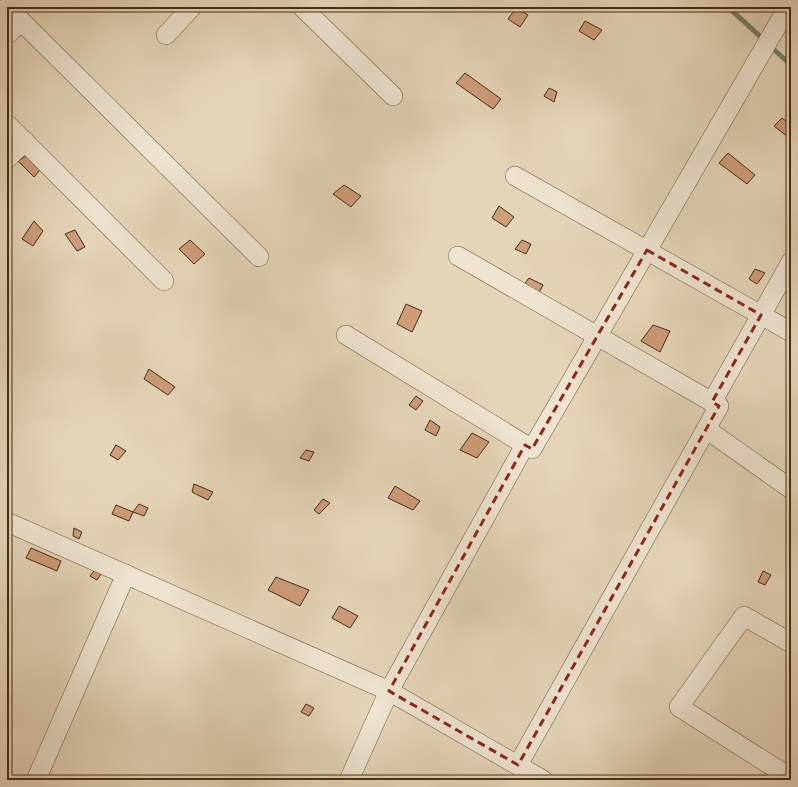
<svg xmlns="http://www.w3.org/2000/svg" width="798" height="787" font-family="'IM FELL French Canon',serif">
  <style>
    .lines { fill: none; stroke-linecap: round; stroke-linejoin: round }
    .stream { stroke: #76816e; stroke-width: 5 }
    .building { fill: #ce9c77; stroke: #452d12 }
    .street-casing { stroke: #6d573c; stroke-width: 20 }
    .street { stroke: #eee4d1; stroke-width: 19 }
    .marked { fill: none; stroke: #8f2418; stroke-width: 3; stroke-dasharray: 8 5; stroke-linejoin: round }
  </style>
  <rect width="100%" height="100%" fill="#e5d5b8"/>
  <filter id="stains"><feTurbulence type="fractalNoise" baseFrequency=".005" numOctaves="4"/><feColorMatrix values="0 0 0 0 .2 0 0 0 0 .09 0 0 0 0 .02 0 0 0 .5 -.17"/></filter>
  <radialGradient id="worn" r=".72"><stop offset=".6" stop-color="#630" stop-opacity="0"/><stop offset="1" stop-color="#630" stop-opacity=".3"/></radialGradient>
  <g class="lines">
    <g class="stream">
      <path d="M728,7L764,40"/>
      <path d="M770,46L791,65"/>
    </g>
  </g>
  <g class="building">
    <path d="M516,8L528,15L520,27L508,19Z"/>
    <path d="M585,21L602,30L594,40L579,31Z"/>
    <path d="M465,73L501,99L493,109L456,83Z"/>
    <path d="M549,88L557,92L554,102L544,96Z"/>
    <path d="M782,118L791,125V133L788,137L774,126Z"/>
    <path d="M31,153L44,165L34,177L18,161Z"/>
    <path d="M728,153L755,175L747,184L719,163Z"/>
    <path d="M344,185L361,196L351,207L333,194Z"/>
    <path d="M499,206L514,217L506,227L492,218Z"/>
    <path d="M34,221L43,231L33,246L22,239Z"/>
    <path d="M75,230L85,247L77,251L65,234Z"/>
    <path d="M190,240L205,254L194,264L179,249Z"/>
    <path d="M522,240L531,244L526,254L515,249Z"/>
    <path d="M755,269L765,273L757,284L749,279Z"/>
    <path d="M529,278L543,285L539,293L523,286Z"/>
    <path d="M406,304L422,311L412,332L397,324Z"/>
    <path d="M653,325L670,331L660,352L641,341Z"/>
    <path d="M149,369L175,387L168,395L144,379Z"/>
    <path d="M416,396L423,401L416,410L409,405Z"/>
    <path d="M430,420L440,427L436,436L425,430Z"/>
    <path d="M472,433L489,442L477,458L460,450Z"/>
    <path d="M116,445L126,451L118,460L110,455Z"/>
    <path d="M306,450L314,452L309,461L300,458Z"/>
    <path d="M194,484L213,492L208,500L192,492Z"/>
    <path d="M395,486L420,501L413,510L388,498Z"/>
    <path d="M323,499L330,503L319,514L314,510Z"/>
    <path d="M139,504L148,508L144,516L133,512Z"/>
    <path d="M116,505L133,512L129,521L112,514Z"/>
    <path d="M74,528L82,532L79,539L73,536Z"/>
    <path d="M31,548L61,561L57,571L26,558Z"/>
    <path d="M95,570L101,574L97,580L90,576Z"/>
    <path d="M763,571L771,575L765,585L758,582Z"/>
    <path d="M276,577L309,590L300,606L268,590Z"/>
    <path d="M339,606L358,616L350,628L332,618Z"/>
    <path d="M306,704L314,708L309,716L301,712Z"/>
  </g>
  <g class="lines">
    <g class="street-casing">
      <g id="street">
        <path d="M7,7L259,257"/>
        <path d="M302,7L393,96"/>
        <path d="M7,35L21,21"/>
        <path d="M166,35L192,7"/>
        <path d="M7,124L164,281"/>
        <path d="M7,159L25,141"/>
        <path d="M515,176L791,332"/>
        <path d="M458,256L719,406L518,765"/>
        <path d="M346,335L532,449L788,7"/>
        <path d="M712,402L791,262"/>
        <path d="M706,429L791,489"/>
        <path d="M7,522L389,691L543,780"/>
        <path d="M791,643L744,616L679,707L791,778"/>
        <path d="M36,780L126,574"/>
        <path d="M349,780L389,691L525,445"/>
      </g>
    </g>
    <use href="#street" class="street"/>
  </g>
  <path class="marked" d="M647,250L761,315L712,402L719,406L518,765L389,691L525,445L532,449Z"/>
  <rect width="798" height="787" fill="none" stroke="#e5d5b8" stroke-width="24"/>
  <rect x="8" y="8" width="782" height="771" fill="none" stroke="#452d12" stroke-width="2"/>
  <rect x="12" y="12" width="774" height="763" fill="none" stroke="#452d12"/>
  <rect width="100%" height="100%" filter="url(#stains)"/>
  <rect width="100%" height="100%" fill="url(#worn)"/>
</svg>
